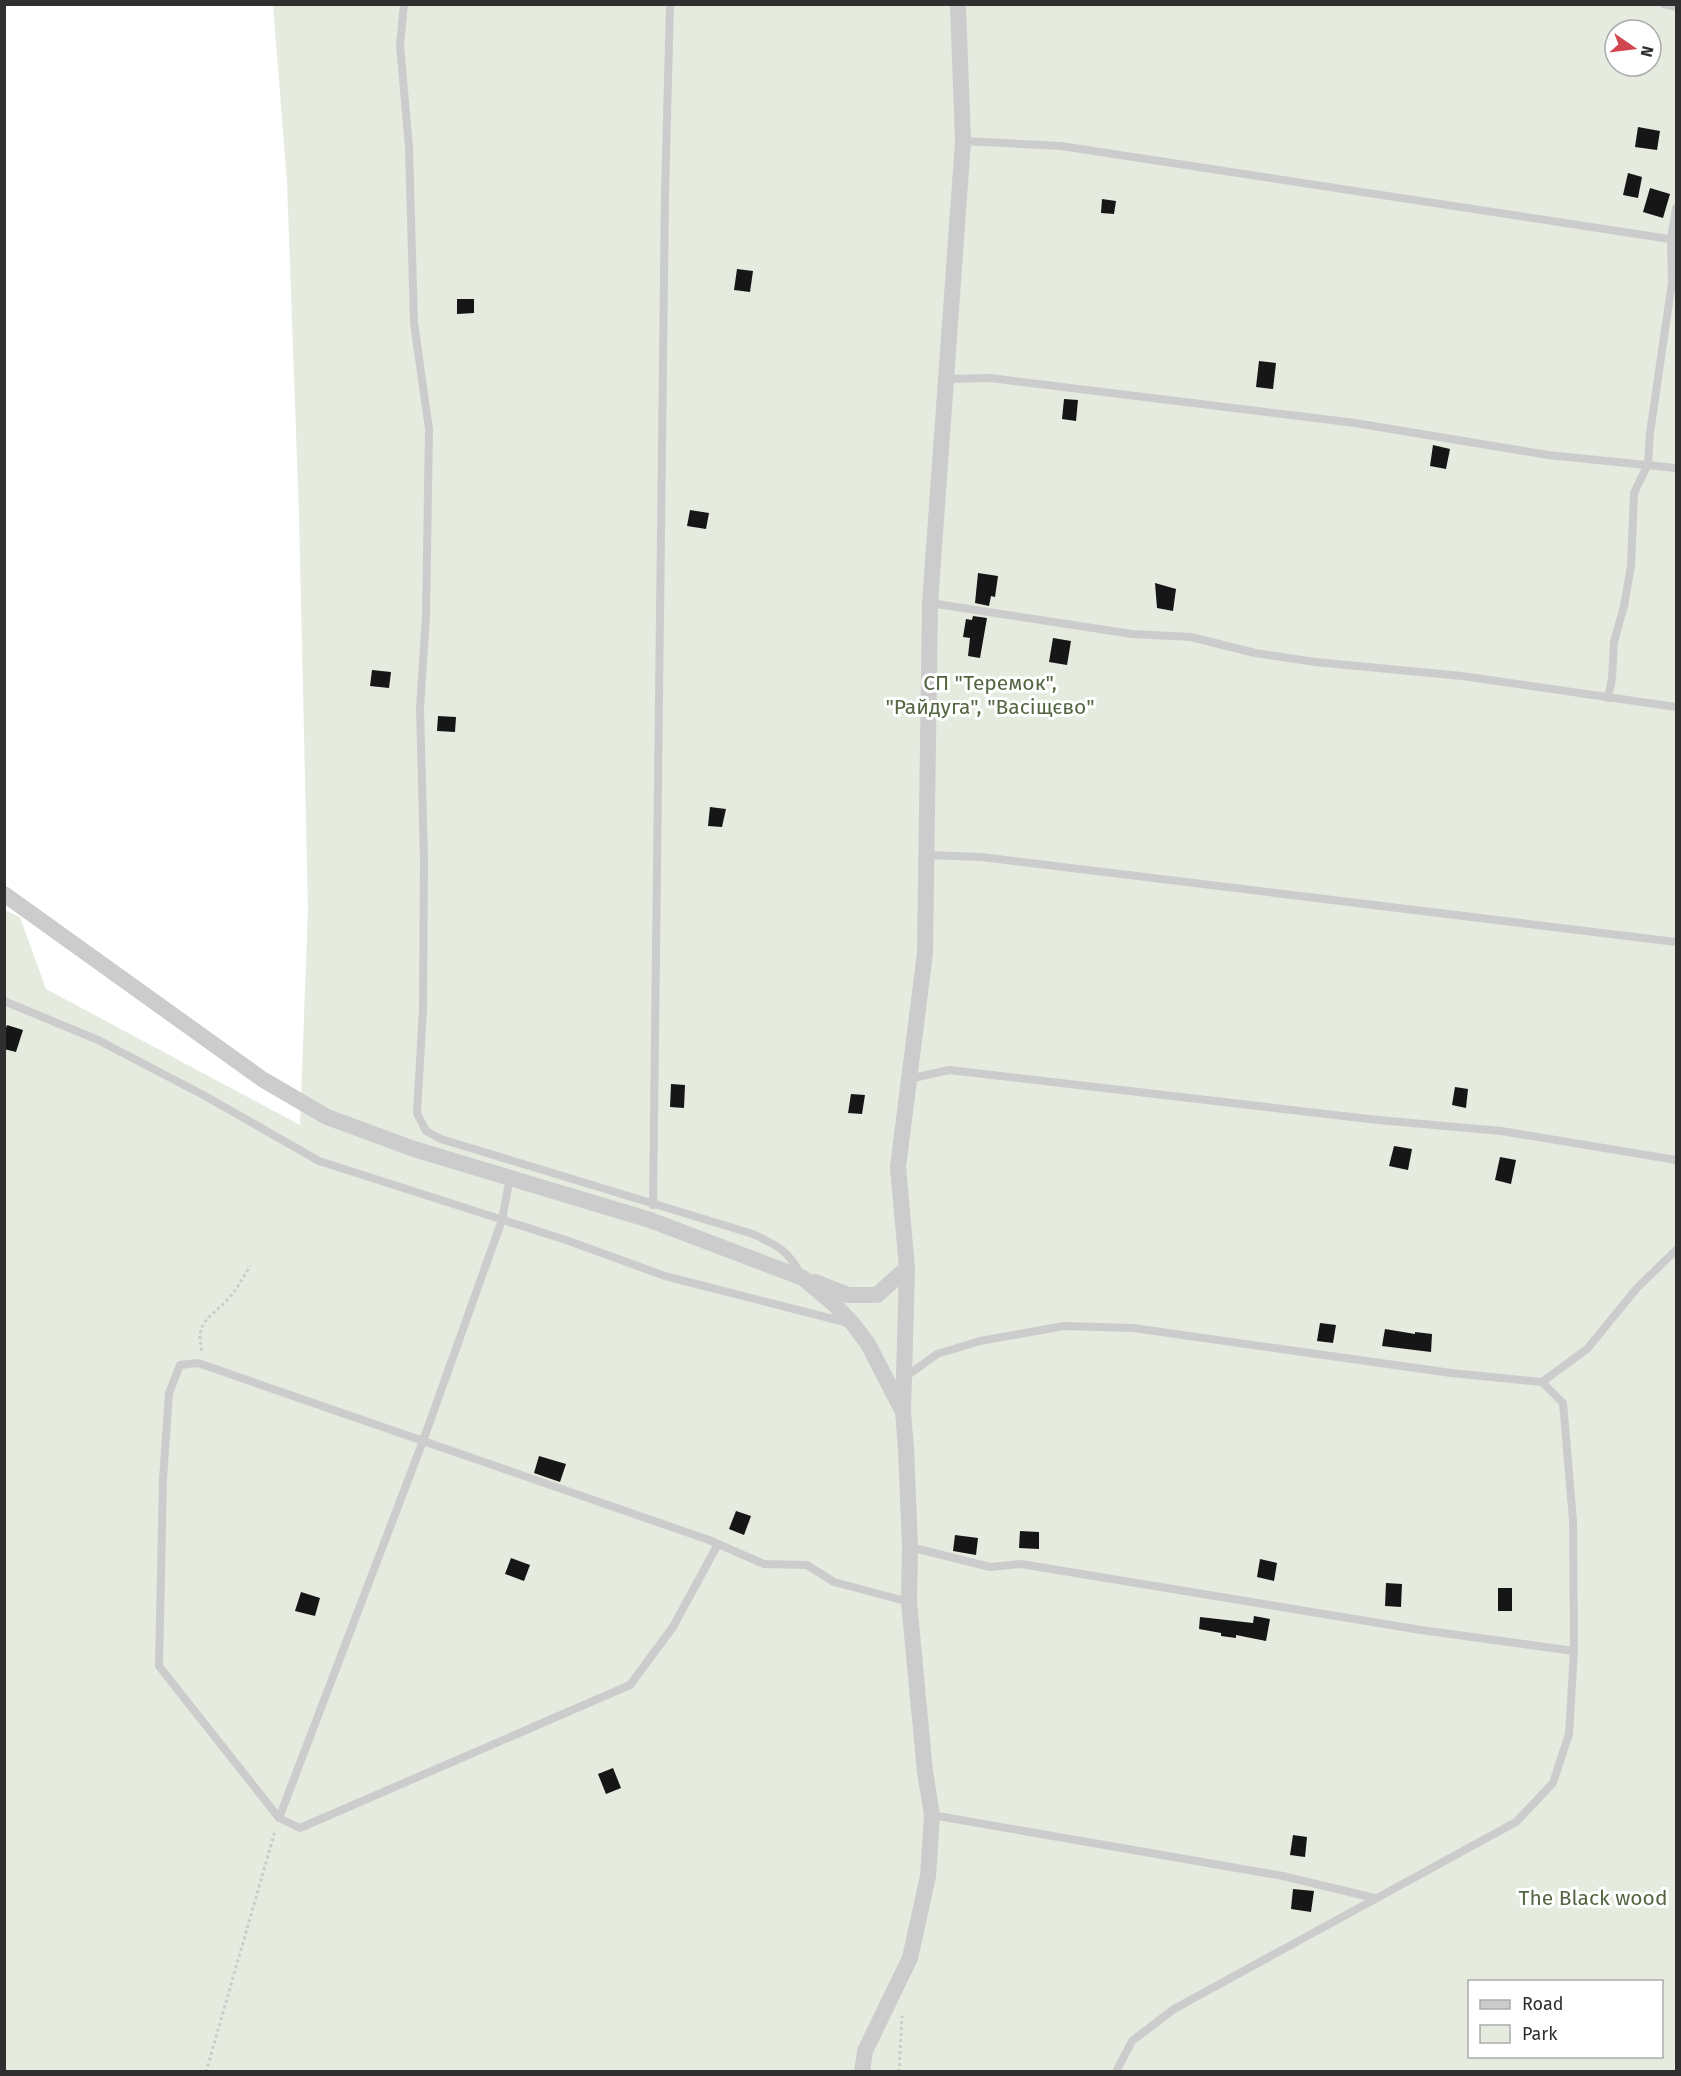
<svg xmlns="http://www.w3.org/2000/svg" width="1681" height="2076" font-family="'Fira Sans',sans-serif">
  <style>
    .green { fill: #e5ebdf; fill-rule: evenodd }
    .building { fill: #161616 }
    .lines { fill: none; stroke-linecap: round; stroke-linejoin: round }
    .path { stroke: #ccc; stroke-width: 3; stroke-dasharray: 3 3; stroke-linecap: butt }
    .lane { stroke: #ccc; stroke-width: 8 }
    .street { stroke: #ccc; stroke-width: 16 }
    .labels { text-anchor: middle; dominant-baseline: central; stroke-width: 6; stroke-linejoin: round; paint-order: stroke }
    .park-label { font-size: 21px; fill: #536641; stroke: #fff }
  </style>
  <rect width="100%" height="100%" fill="#fff"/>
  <path class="green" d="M273,5H1676V2071H5L4,910L20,917L46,989L300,1125L308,910L299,515L287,182ZM1615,30H1651V66H1615ZM1470,1982H1662V2056H1470Z"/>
  <g class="building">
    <path d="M1638,127L1660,131L1657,150L1635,147Z"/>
    <path d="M1628,173L1642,177L1638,198L1623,195Z"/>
    <path d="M1650,188L1670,194L1663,218L1643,212Z"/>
    <path d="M1102,199L1116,201L1114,214L1101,213Z"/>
    <path d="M737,269L753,271L750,292L734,290Z"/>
    <path d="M457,299H474V313L457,314Z"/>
    <path d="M1259,361L1276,363L1273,389L1256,387Z"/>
    <path d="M1064,399L1078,400L1076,421L1062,419Z"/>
    <path d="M1433,445L1450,449L1446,469L1430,466Z"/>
    <path d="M690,510L709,513L706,529L687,526Z"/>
    <path d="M978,573L998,576L995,597L991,596L989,606L975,603Z"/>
    <path d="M1155,583L1176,589L1173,611L1157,608Z"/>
    <path d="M973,616L987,618L980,658L968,656L970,638L963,637L966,619L972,620Z"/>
    <path d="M1053,638L1071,641L1067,665L1049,662Z"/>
    <path d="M372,670L391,672L389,688L370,686Z"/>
    <path d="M438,716L456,717L455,732L437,731Z"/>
    <path d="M710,807L726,809L722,827L708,826Z"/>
    <path d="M7,1025L23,1030L16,1052L4,1049V1033Z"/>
    <path d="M671,1084L685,1085L684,1108L670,1107Z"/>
    <path d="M1455,1087L1468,1089L1466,1108L1452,1105Z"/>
    <path d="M851,1094L865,1095L862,1114L848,1113Z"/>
    <path d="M1394,1146L1412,1149L1408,1170L1389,1166Z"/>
    <path d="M1500,1157L1516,1160L1511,1184L1495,1180Z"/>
    <path d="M1320,1323L1336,1325L1333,1343L1317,1341Z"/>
    <path d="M1385,1329L1415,1334V1332L1432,1334L1431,1352L1382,1346Z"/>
    <path d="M539,1456L566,1464L560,1482L534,1473Z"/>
    <path d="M736,1511L751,1516L744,1535L729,1529Z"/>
    <path d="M1020,1531L1039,1532V1549L1019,1548Z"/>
    <path d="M955,1535L978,1538L976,1555L953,1551Z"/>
    <path d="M511,1558L530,1565L524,1581L505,1574Z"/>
    <path d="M1260,1559L1277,1563L1274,1581L1257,1577Z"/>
    <path d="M1386,1583L1402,1584L1401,1607L1385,1606Z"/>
    <rect x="1498" y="1588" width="14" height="23"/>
    <path d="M301,1592L320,1598L315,1616L295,1611Z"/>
    <path d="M1254,1616L1270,1619L1266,1641L1236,1635V1638L1221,1636V1633L1199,1629L1200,1617L1253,1623Z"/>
    <path d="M613,1768L621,1788L606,1794L598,1774Z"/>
    <path d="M1293,1835L1307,1837L1305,1857L1290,1855Z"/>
    <path d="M1293,1889L1314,1891L1311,1912L1291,1909Z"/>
  </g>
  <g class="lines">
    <g class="path">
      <path d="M202,1351C194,1321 211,1318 228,1299C237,1289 243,1278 250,1266"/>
      <path d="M206,2072L275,1831"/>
      <path d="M899,2072L902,2016"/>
    </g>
    <g class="lane">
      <path d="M404,4L400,45L409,147L414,323L429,429L426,616L420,708L424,859L423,1010L417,1113L426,1131L441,1139L753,1234C780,1247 788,1250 802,1277"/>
      <path d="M1664,4L1676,7"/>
      <path d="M963,141L1061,146L1676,240"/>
      <path d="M945,379L990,378L1355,423L1548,455L1676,468"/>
      <path d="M930,603L1132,634L1191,637L1255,653L1315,662L1462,676L1676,707"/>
      <path d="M1608,698L1612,679L1614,642L1624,606L1631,566L1634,493L1648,464L1650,433L1672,282L1671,239L1676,208"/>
      <path d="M927,855L981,857L1676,942"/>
      <path d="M4,1001L98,1040L207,1097L319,1161L566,1240L665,1276L849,1323"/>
      <path d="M909,1079L949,1070L1378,1120L1501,1131L1676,1160"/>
      <path d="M653,1205L665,194L670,4"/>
      <path d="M904,1378L937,1354L980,1341L1064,1326L1133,1328L1451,1373L1542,1382L1587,1349L1637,1288L1676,1250"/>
      <path d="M718,1544L673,1627L630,1685L300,1828L279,1818L159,1666L163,1480L169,1393L180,1365L198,1363L709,1540L764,1564L807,1565L834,1582L909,1602"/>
      <path d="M910,1547L990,1567L1021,1564L1421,1630L1574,1651"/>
      <path d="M932,1815L1283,1876L1374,1898"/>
      <path d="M279,1818L423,1441L502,1220L510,1177"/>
      <path d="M1116,2072L1132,2041L1174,2009L1516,1822L1553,1783L1569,1734L1574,1651L1573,1520L1563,1403L1542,1382"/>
    </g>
    <g class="street">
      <path d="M4,894L262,1079L327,1117L414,1149L650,1220L803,1278L836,1306L853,1324L868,1344L901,1408"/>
      <path d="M815,1282L848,1295H877L907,1268"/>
      <path d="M862,2072L865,2051L910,1958L928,1876L932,1815L925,1772L909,1602L910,1547L906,1449L903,1411L907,1268L898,1167L925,953L930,603L963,141L958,4"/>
    </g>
  </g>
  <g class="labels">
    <g class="park-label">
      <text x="990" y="683">СП "Теремок",<tspan x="990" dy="24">"Райдуга", "Васіщєво"</tspan></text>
      <text x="1593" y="1898">The Black wood</text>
    </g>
  </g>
  <rect width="1681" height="2076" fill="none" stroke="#2f2f2f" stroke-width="12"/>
  <rect x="1468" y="1980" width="195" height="78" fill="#ffffff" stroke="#acacac" stroke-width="1.5"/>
  <rect x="1480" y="2000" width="30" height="9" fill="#cccccc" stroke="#acacac" stroke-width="1.5"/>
  <text x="1522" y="2010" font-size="18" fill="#2f2f2f">Road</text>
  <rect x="1480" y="2025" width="30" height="18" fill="#e5ebdf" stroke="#acacac" stroke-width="1.5"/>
  <text x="1522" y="2040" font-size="18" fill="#2f2f2f">Park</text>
  <g transform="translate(1633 48) rotate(104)"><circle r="28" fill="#ffffff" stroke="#acacac" stroke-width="1.5"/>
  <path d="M0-4.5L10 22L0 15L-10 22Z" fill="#d24651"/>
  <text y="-9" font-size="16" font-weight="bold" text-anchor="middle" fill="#2f2f2f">N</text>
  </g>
</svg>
